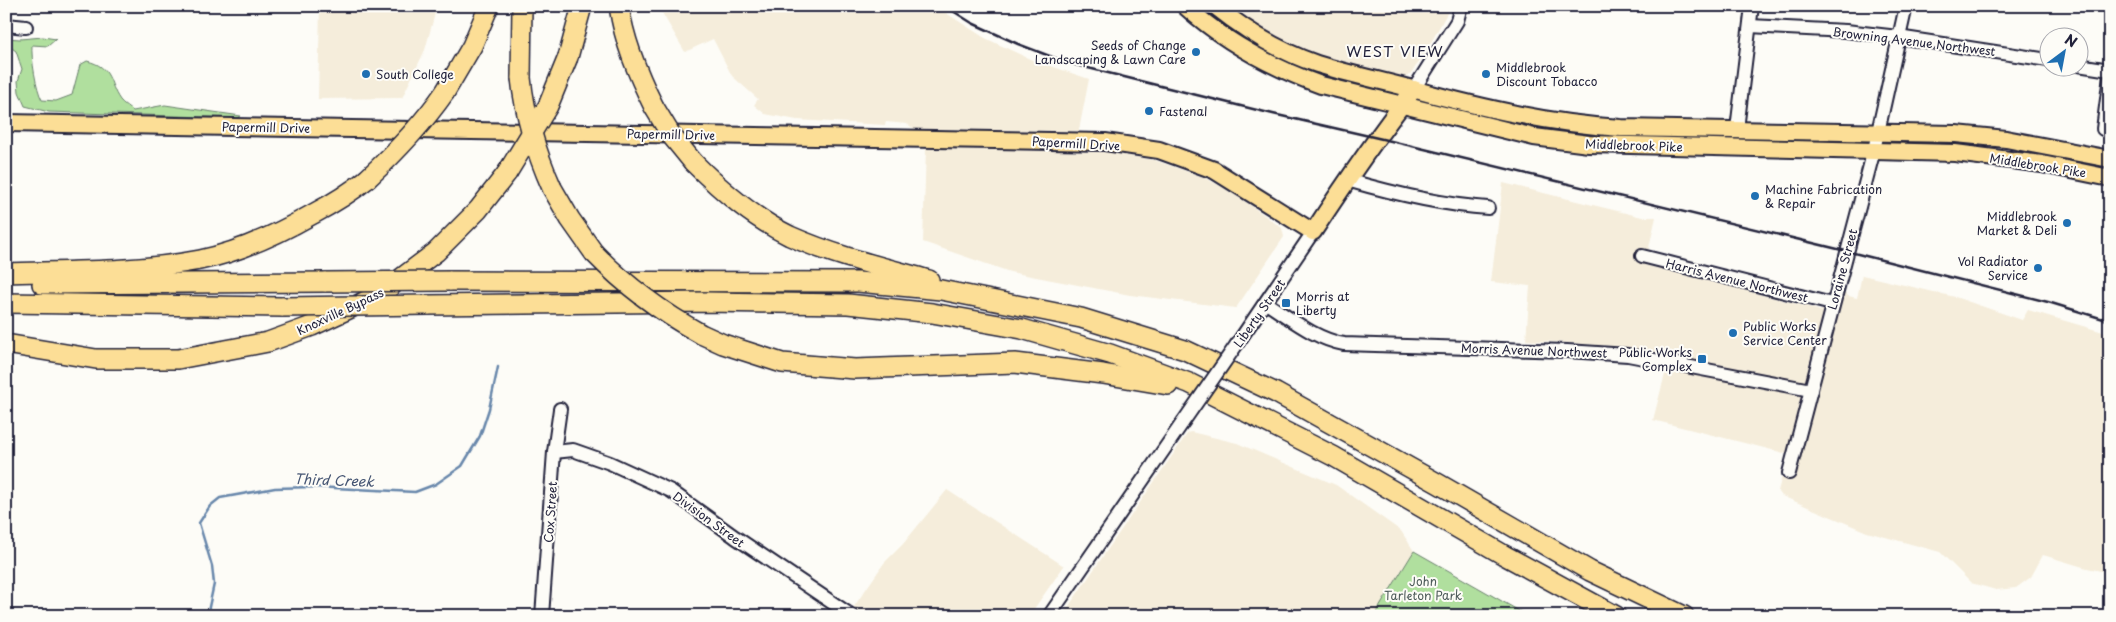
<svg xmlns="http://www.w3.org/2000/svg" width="2116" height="622" font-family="'Playpen Sans',sans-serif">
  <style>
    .built { fill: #f5eddb }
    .green { fill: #b0df9e; stroke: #69806c }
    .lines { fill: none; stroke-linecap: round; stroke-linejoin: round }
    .stream { stroke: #6887ab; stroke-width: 2.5 }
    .minor-casing { stroke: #22223b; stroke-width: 16 }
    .major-casing { stroke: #22223b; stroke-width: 20 }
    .highway-casing { stroke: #22223b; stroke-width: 22 }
    .minor { stroke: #fdfcf7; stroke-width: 12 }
    .major { stroke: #fcde96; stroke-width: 16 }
    .highway { stroke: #fcde96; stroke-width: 19 }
    .rail { stroke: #22223b; stroke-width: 2.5 }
    .minor-bridge-casing { stroke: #22223b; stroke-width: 16; stroke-linecap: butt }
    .highway-bridge-casing { stroke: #22223b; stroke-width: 22; stroke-linecap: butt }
    .minor-bridge { stroke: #fdfcf7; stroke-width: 12 }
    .highway-bridge { stroke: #fcde96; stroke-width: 19 }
    .poi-dot { fill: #1f6fb2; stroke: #fdfcf7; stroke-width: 2 }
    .labels { text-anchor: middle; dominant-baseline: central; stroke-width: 4; stroke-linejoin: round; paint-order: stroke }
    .street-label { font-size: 12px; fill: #22223b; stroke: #fdfcf7 }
    .poi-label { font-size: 12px; fill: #22223b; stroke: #fdfcf7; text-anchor: start }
    .park-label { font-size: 12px; fill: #4d5b59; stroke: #fdfcf7 }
    .water-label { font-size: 14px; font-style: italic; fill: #455573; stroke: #fdfcf7 }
    .quarter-label { font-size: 15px; letter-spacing: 1px; fill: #22223b; stroke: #fdfcf7 }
  </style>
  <rect width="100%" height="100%" fill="#fdfcf7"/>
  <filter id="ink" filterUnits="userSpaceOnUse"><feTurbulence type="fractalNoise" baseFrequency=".02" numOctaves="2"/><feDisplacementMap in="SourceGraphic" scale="10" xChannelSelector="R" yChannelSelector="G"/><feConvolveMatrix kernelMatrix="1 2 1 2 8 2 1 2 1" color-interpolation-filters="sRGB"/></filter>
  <g filter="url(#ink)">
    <g class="built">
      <path d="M320,6H437L425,50L402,98L318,99Z"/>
      <path d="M658,6H935L985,38L1030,59L1089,79L1078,135L919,132L907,124L886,122L885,125L797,120L765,114L754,105L758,99L732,76L713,39L685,52Z"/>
      <path d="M1221,6H1451L1423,57L1411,73L1403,79L1349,68L1277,42Z"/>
      <path d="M926,148L1110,152L1154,160L1203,177L1232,192L1282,228L1284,237L1236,308L1130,295L1010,272L923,242Z"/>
      <path d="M1503,183L1642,217H1656L1645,265L1809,307L1820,311L1824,309L1828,292L1831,288L1843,290L1848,296L1857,298L1862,275L1955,297L2022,320L2028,310L2110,334V573L2083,567L2043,555L2031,577L2016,588L1996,590L1971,583L1940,552L1867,532L1782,496L1778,491L1788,454L1653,420L1670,355L1626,347L1526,340L1530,286L1491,282Z"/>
      <path d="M1191,432L1237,443L1336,485L1401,531L1414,551L1374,616H1062L1187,434Z"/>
      <path d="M947,490L1064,566L1029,616H864L853,608L884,563L903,544Z"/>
    </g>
    <g class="green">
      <path d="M43,37L56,39L48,46L32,45C31,58 36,89 42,100L56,101L72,95L80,65L87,61C113,67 108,83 120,100C123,104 129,107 133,111L165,105L241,116L238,118L49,112L25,106L19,92L18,81L22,69L16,51L6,44V38L20,39Z"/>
      <path d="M1414,551L1528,616H1374Z"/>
    </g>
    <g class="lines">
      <path class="stream" d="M207,616L214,584L212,566L199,523L210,506L220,498L275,488L314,487L415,492L436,484L462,466L480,436L489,409L498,367"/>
      <g class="minor-casing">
        <g id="minor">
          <path d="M6,25L26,27"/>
          <path d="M1750,26L1846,31L1898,37L2048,60"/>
          <path d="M2078,65L2110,70"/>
          <path d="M1414,89L1457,21L1461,6"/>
          <path d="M1737,129L1752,6"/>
          <path d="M2103,129L2110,76"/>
          <path d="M1347,180C1392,193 1440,205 1488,208"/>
          <path d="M1642,256L1832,304"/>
          <path d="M1266,303C1290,318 1315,339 1344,344L1567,351L1628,355L1811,390"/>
          <path d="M1237,344L1313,232"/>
          <path d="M554,452L573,450L610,463L671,491L735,537L852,616"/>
          <path d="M1789,473L1874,150L1906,6"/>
          <path d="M542,616L554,452L560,409"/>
          <path d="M1049,616L1183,422"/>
        </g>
      </g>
      <g class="major-casing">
        <g id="major">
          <path d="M1185,6C1225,42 1271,67 1321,85L1534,137L1589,144L1955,153L2042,164L2110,178"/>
          <path d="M1215,6C1245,30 1280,52 1317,64C1349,74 1383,81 1416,90C1483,108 1551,124 1621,128L1956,134L2006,139L2110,159"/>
          <path d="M6,123L1105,142L1159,150L1214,170L1313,232C1345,183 1378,135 1414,89"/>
        </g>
      </g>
      <g class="highway-casing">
        <g id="highway">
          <path d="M619,6C624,42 638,75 654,107"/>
          <path d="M568,57L582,6"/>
          <path d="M521,78L522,6"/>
          <path d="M445,92L472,46L489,6"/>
          <path d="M693,162C722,191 753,218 790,236C835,256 882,267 929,280"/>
          <path d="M552,188L570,219L594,253"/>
          <path d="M6,273C71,271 137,272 200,260C239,252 278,234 313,214C332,204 350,193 367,179"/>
          <path d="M449,281L858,282L941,290L1081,318L1185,350L1276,393L1439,484L1590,571L1684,616"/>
          <path d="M42,284L326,282"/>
          <path d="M6,303L283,307"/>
          <path d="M428,305L707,302L848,304L932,313L1022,329L1110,354L1189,383L1333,456L1504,555L1616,616"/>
          <path d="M701,334L723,344L782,363L855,369L1015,363L1103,374L1168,385"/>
          <path d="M6,344L96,359H178L268,342L312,326L379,295L436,252L478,210L507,173"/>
        </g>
      </g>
      <use href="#minor" class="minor"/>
      <use href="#major" class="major"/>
      <use href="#highway" class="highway"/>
      <path class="rail" d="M945,6L972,23L1018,44L1068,63L1273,114L1391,141L1846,251L2048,302L2110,321"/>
      <g class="minor-bridge-casing">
        <path id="minor-bridge" d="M1183,422L1237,344"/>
      </g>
      <g class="highway-bridge-casing">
        <g id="highway-bridge">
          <path d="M521,78C525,117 536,152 552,188"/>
          <path d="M654,107L671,135L693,162"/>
          <path d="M507,173L548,106L568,57"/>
          <path d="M367,179C396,152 422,125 445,92"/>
          <path d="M594,253C626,286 661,312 701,334"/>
          <path d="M326,282L449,281"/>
          <path d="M283,307L428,305"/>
        </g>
      </g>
      <use href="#minor-bridge" class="minor-bridge"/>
      <use href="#highway-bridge" class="highway-bridge"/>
    </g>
  </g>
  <g class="poi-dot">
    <circle cx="1196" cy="52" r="5"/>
    <circle cx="366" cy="74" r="5"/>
    <circle cx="1486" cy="74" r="5"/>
    <circle cx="1149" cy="111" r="5"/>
    <circle cx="1755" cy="196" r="5"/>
    <circle cx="2067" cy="223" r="5"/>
    <circle cx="2038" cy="268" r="5"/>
    <rect x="1281" y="298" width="10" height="10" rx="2.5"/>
    <circle cx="1733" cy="333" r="5"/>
    <rect x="1697" y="354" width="10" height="10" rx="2.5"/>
  </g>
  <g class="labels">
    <g class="street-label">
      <text transform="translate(1914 41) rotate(7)">Browning Avenue Northwest</text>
      <text transform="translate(266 127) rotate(1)">Papermill Drive</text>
      <text transform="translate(671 134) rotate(1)">Papermill Drive</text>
      <text transform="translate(1076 143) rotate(3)">Papermill Drive</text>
      <text transform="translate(1634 145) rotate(2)">Middlebrook Pike</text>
      <text transform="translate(2038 165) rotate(9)">Middlebrook Pike</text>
      <text transform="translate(1842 269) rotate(-75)">Loraine Street</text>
      <text transform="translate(1737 280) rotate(14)">Harris Avenue Northwest</text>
      <text transform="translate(340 311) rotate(-25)">Knoxville Bypass</text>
      <text transform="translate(1259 313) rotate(-55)">Liberty Street</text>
      <text transform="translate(1534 350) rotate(2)">Morris Avenue Northwest</text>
      <text transform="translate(550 512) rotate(-86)">Cox Street</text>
      <text transform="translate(709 519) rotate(36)">Division Street</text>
    </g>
    <g class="poi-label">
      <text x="1186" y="45" text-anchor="end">Seeds of Change<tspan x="1186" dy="14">Landscaping &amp; Lawn Care</tspan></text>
      <text x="1496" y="67">Middlebrook<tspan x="1496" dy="14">Discount Tobacco</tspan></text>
      <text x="376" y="74">South College</text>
      <text x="1159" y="111">Fastenal</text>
      <text x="1765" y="189">Machine Fabrication<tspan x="1765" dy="14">&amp; Repair</tspan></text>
      <text x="2057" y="216" text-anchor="end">Middlebrook<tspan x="2057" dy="14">Market &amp; Deli</tspan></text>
      <text x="2028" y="261" text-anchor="end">Vol Radiator<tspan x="2028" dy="14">Service</tspan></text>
      <text x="1296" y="296">Morris at<tspan x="1296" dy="14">Liberty</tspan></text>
      <text x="1743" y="326">Public Works<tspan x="1743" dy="14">Service Center</tspan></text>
      <text x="1692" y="352" text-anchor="end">Public Works<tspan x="1692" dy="14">Complex</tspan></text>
    </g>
    <g class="park-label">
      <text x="1423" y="581">John<tspan x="1423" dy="14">Tarleton Park</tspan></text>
    </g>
    <g class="water-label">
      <text transform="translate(334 480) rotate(2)">Third Creek</text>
    </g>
    <g class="quarter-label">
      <text x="1395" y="50">WEST VIEW</text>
    </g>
  </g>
  <rect width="2116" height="622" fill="none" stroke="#fdfcf7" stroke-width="25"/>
  <rect x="12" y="12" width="2091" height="597" fill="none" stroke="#22223b" stroke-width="2" filter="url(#ink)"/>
  <g transform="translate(2064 52) rotate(32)"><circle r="24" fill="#fdfcf7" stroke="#a5a5ac"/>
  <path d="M0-4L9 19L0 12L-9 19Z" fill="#1f6fb2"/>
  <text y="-8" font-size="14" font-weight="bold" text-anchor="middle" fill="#22223b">N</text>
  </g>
</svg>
